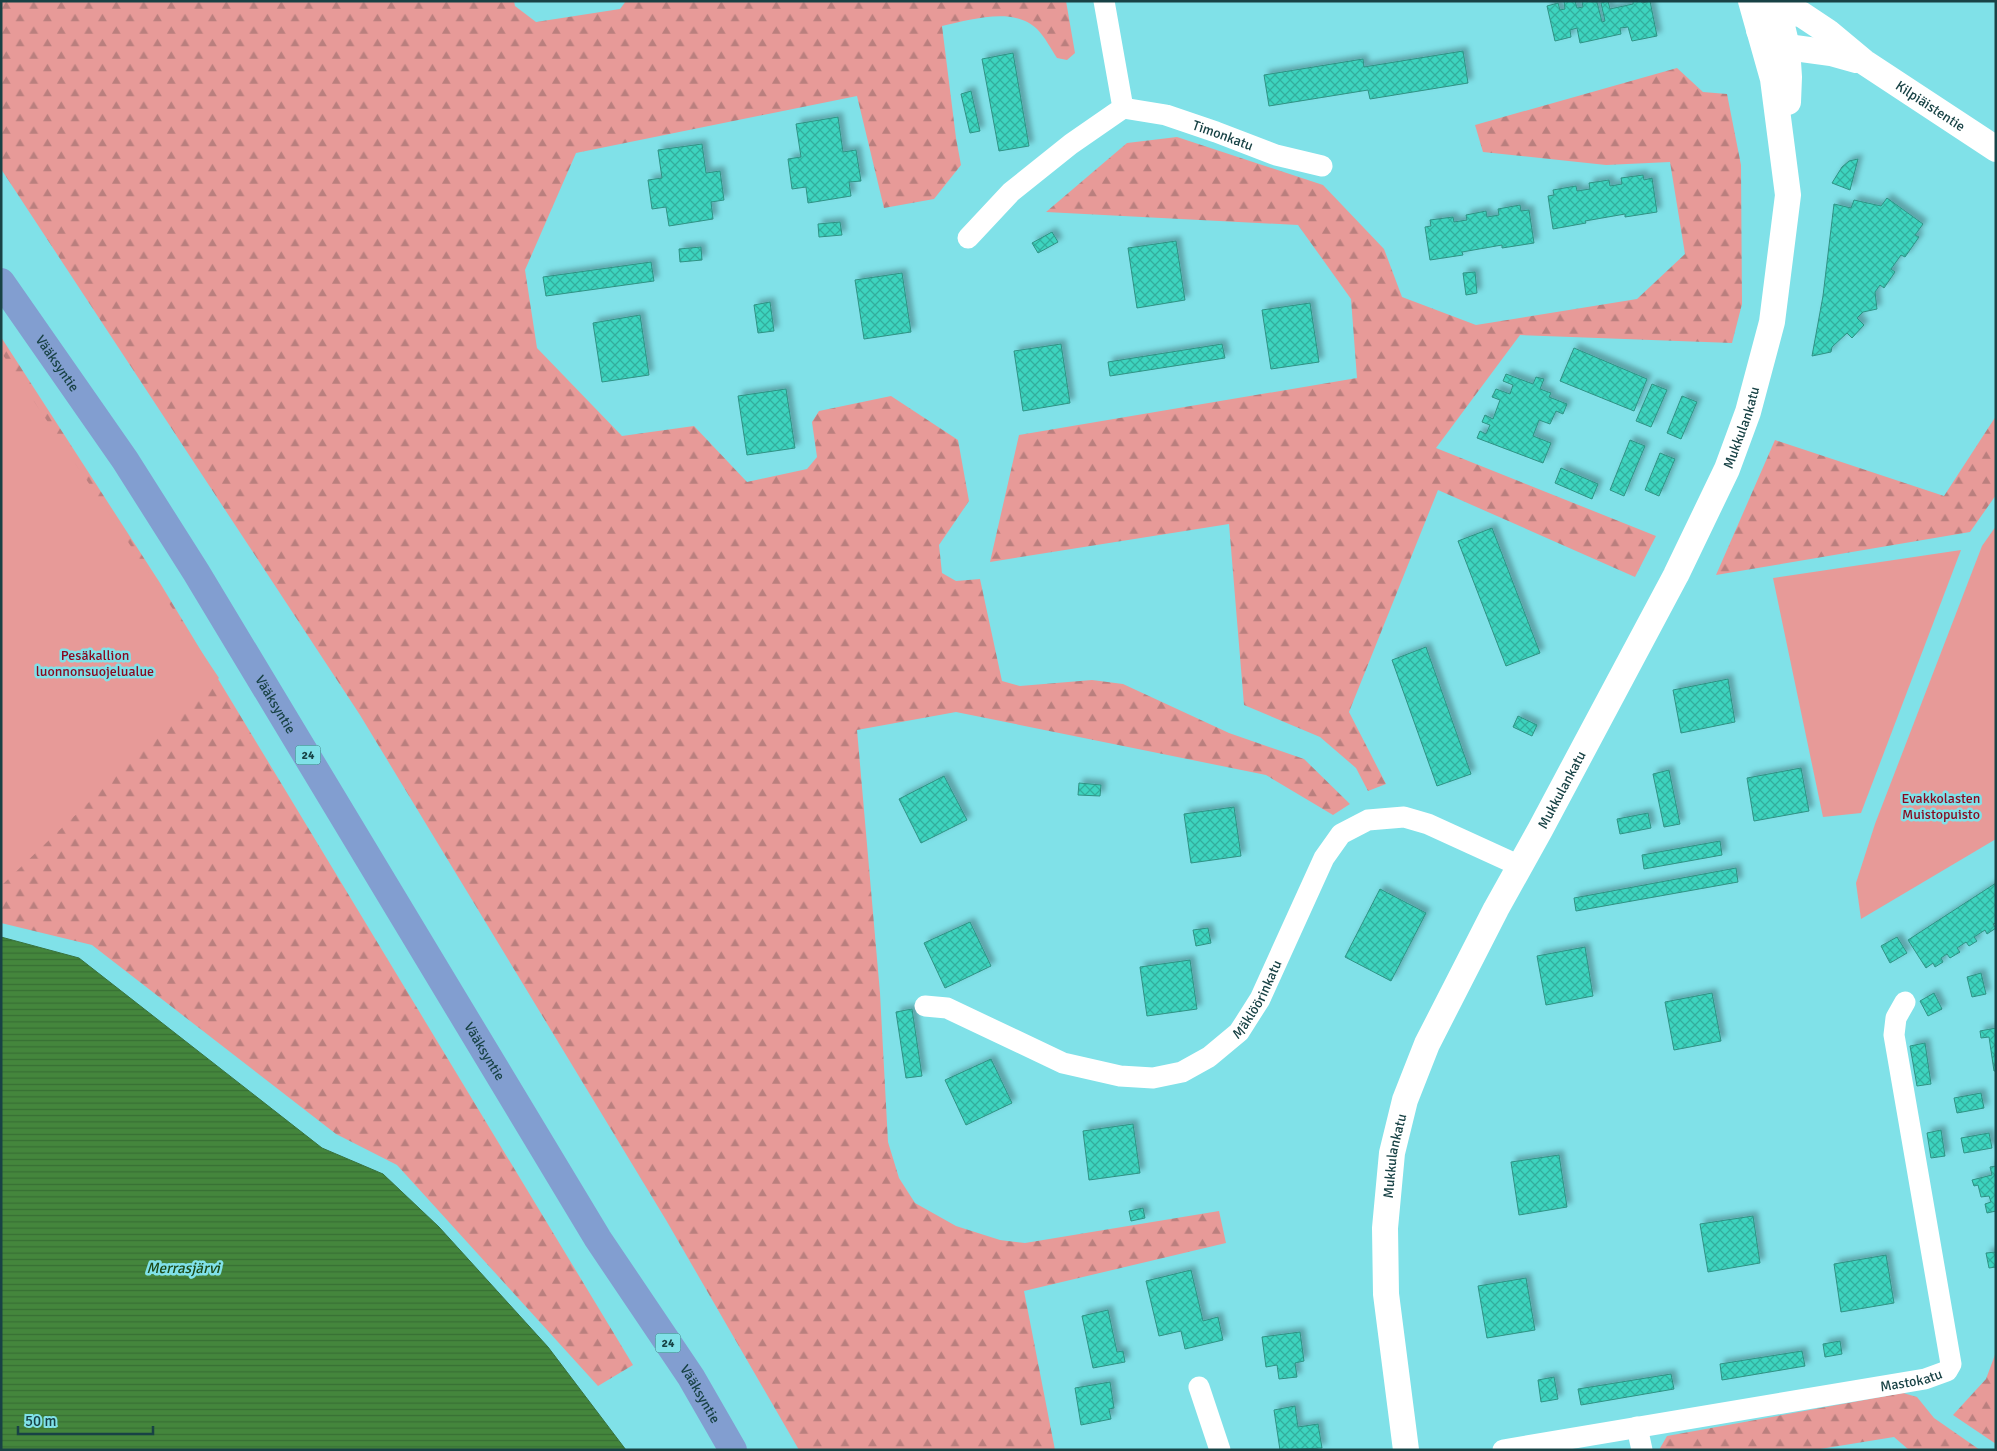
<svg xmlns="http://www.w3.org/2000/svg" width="1997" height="1451" font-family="Signika,sans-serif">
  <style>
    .forest { fill: url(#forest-firs) }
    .park { fill: #e79a98 }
    .water { fill: url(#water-rules); stroke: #37723f }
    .building { fill: url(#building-cross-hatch); stroke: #2f9284; filter: url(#shadow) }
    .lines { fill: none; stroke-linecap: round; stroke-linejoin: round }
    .minor { stroke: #fff; stroke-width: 21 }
    .tertiary { stroke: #fff; stroke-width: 26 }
    .trunk { stroke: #829ed0; stroke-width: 28 }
    .labels { text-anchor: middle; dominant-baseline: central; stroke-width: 5; stroke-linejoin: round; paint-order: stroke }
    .shield { fill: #80e1e8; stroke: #377276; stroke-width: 1 }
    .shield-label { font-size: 12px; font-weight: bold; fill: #184245 }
    .street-label { font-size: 14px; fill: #184245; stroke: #80e1e8 }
    .park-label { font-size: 14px; fill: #89081e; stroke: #80e1e8 }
    .water-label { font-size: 15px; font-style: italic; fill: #1c4a17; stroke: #80e1e8 }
  </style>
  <defs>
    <pattern id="forest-firs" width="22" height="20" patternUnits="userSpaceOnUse" patternTransform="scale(1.25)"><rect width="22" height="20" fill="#e79a98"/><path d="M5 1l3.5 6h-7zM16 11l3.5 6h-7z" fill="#ba7f7e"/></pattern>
    <pattern id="water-rules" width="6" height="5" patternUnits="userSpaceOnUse" patternTransform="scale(1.25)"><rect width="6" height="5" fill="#44863c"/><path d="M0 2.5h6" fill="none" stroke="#386f34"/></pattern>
    <pattern id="building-cross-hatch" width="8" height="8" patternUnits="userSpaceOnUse" patternTransform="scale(1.25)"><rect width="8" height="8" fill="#3ed4bf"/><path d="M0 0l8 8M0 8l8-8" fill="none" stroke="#33ae9d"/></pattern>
    <filter id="shadow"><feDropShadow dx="4.5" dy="-4.5" stdDeviation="2.5" flood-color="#0004"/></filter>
  </defs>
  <rect width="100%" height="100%" fill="#80e1e8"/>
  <g class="forest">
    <path d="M1,1H514L515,6L536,22L620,9L626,1H1066L1075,53L1067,60L1057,58C1051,49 1045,37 1037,29C1014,6 970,20 942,26L956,138L961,165L934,199L884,208L857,96L576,153L525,270L537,348L622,436L694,426L747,482L807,469L817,457L812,422L819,411L891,396L958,440L969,501L939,545L942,573L956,581L980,579L1002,681L1020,686L1092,680L1123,684L1229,733L1304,759L1350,804L1333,815L1266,775L956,712L857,730L880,993L888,1142L899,1178L915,1203L956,1226L1000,1240L1025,1243L1219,1211L1226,1243L1024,1291L1055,1450H799L666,1220L360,715L1,169Z"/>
    <path d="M1677,68L1703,92L1727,94L1741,165L1742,304L1732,343L1520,335L1436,448L1656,536L1635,577L1438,490L1349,712L1386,784L1368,791L1356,768L1320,737L1244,705L1229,524L990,562L1019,435L1357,378L1351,299L1298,225L1046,212L1127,143L1177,137L1323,185L1384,249L1402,297L1476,325L1637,299L1685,254L1670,162L1606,165L1483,152L1475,125Z"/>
    <path d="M1,337L160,583L633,1365L598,1386L397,1165L336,1134L92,945L1,923Z"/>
    <path d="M1996,416V495L1970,532L1716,575L1775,440L1944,496Z"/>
    <path d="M1996,1352V1444L1953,1415L1986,1379Z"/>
    <path d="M1903,1393L1917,1397L1934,1418L1980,1450H1909L1894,1437L1814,1450H1659L1667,1436Z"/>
  </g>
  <g class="park">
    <path d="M1,352L219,678L1,886Z"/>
    <path d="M1996,526V839L1861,919L1856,883L1875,824L1982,546Z"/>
    <path d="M1961,550L1861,813L1823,817L1773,578Z"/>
  </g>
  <path class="water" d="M1,937L79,958L322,1148L383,1174L439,1227L548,1347L626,1450H1Z"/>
  <g class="building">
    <path d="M1564,1H1575L1577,8L1583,7L1582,1L1597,2L1602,22L1605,21L1601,3L1608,1L1610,9L1633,4V1H1642V3L1650,1L1657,36L1632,41L1628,27L1620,28L1621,34L1580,43L1577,28L1570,30L1571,37L1555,41L1547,6L1558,3L1560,10L1565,9Z"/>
    <path d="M1463,51L1468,83L1370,99L1368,90L1269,106L1264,75L1363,59L1364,67Z"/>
    <path d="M1013,53L1029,146L999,151L982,59Z"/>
    <path d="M971,91L980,131L970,133L961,94Z"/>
    <path d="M838,117L843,152L856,150L861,181L849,182L851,196L808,203L806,187L792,189L788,159L801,157L796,124Z"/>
    <path d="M702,144L706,173L720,171L724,200L711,202L713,219L669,226L666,207L652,209L648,180L662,178L658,150Z"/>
    <path d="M1858,159L1850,190L1832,183L1842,167L1849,161Z"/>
    <path d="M1643,175L1644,180L1652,178L1657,212L1625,217V214L1585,221L1586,223L1553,229L1548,196L1554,195L1553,190L1576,186L1577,191L1590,189L1589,183L1609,180L1610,186L1622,184L1621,178Z"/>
    <path d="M1887,198L1923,224L1915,235L1919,237L1905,257L1901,255L1891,269L1895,272L1884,288L1880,285L1875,292L1877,309L1863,312L1857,318L1864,325L1852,338L1847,333L1832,347L1831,352L1812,356L1823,296L1834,204L1851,208L1854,200L1881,206Z"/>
    <path d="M1520,205L1521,211L1529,210L1534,243L1502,248V245L1462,252L1463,255L1430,260L1425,227L1431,226L1430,220L1453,217L1454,222L1467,220L1466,215L1486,211L1487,217L1499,215L1498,209Z"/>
    <path d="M840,222L842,235L819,237L818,224Z"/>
    <path d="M1052,232L1058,242L1038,253L1032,243Z"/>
    <path d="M1176,241L1185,300L1137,308L1128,248Z"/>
    <path d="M701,247L702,260L680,262L679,249Z"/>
    <path d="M651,262L654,281L546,296L543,277Z"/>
    <path d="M1475,272L1477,293L1466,295L1463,273Z"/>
    <path d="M902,273L911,332L864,339L855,280Z"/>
    <path d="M770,302L774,331L758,333L754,305Z"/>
    <path d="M1310,303L1319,362L1271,369L1262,310Z"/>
    <path d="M640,315L649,375L602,382L593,323Z"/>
    <path d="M1061,344L1070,403L1023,411L1014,351Z"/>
    <path d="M1222,344L1225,358L1110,376L1108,362Z"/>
    <path d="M1574,348L1647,379L1634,411L1560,381Z"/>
    <path d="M1506,374L1533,384L1536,377L1544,379L1540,389L1551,393L1549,397L1567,404L1563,414L1556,411L1550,424L1539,420L1533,436L1551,443L1543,463L1477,438L1480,431L1486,434L1490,425L1482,422L1485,415L1493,419L1500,400L1492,397L1496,389L1510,394L1513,385L1503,381Z"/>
    <path d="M1652,384L1667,390L1651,427L1636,421Z"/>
    <path d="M786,389L795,448L747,455L738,396Z"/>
    <path d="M1682,396L1697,402L1681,439L1667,433Z"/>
    <path d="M1630,440L1645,446L1624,496L1610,490Z"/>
    <path d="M1660,453L1675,459L1659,496L1645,490Z"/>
    <path d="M1561,468L1598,484L1592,499L1555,483Z"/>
    <path d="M1492,528L1540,653L1506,666L1458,541Z"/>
    <path d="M1426,647L1471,774L1437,786L1392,660Z"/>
    <path d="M1728,679L1735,722L1681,733L1673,690Z"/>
    <path d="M1518,716L1537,725L1532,736L1513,727Z"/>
    <path d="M1801,768L1809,811L1754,821L1747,778Z"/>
    <path d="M1669,770L1680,824L1664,827L1653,774Z"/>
    <path d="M944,776L967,820L921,843L899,799Z"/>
    <path d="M1079,783L1101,785L1100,796L1078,795Z"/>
    <path d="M1234,807L1241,856L1191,863L1184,814Z"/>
    <path d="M1648,813L1651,828L1620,834L1617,819Z"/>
    <path d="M1720,841L1722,855L1644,869L1642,855Z"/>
    <path d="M1736,868L1738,882L1576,911L1574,898Z"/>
    <path d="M1996,883V923L1993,924L1996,928L1987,934L1985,930L1974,937L1977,941L1969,946L1966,942L1957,948L1960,952L1950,958L1947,954L1941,958L1943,962L1935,967L1933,963L1926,968L1908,940Z"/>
    <path d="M1380,889L1426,913L1391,981L1345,957Z"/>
    <path d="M970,922L991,966L945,988L924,943Z"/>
    <path d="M1208,928L1211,943L1196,946L1193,930Z"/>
    <path d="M1897,937L1907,953L1890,963L1881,946Z"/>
    <path d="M1585,947L1593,996L1546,1005L1537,956Z"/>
    <path d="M1190,960L1197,1009L1147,1016L1140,967Z"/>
    <path d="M1981,973L1986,994L1972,997L1967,977Z"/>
    <path d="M1712,993L1721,1041L1674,1050L1665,1002Z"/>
    <path d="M1934,993L1942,1009L1928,1016L1920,1001Z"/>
    <path d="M912,1009L922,1076L906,1078L896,1012Z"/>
    <path d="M1996,1028V1071H1994L1989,1037L1981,1038L1980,1031Z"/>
    <path d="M1925,1043L1931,1084L1917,1086L1910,1046Z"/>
    <path d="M991,1059L1012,1103L966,1125L945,1080Z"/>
    <path d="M1981,1093L1984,1108L1957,1113L1954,1098Z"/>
    <path d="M1133,1124L1140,1173L1089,1180L1083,1131Z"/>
    <path d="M1941,1130L1945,1156L1931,1158L1927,1133Z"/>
    <path d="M1989,1133L1992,1148L1964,1153L1961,1138Z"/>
    <path d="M1559,1155L1567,1207L1519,1215L1511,1162Z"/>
    <path d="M1996,1166V1211L1987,1213L1985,1204L1991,1202L1989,1196L1981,1197L1978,1185L1974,1186L1972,1180L1992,1175L1990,1167Z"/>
    <path d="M1143,1208L1145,1218L1131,1221L1129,1211Z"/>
    <path d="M1753,1216L1760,1263L1708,1272L1700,1224Z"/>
    <path d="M1996,1252V1267L1989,1268L1986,1253Z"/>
    <path d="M1886,1255L1894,1303L1841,1312L1834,1264Z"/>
    <path d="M1191,1270L1203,1321L1218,1317L1223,1340L1185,1349L1181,1331L1159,1336L1146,1281Z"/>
    <path d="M1526,1278L1535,1330L1487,1338L1478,1286Z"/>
    <path d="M1108,1310L1117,1352L1123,1351L1125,1362L1093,1368L1082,1316Z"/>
    <path d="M1300,1332L1304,1361L1295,1363L1297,1377L1279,1379L1277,1365L1266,1367L1262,1337Z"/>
    <path d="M1840,1341L1842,1354L1825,1357L1823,1344Z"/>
    <path d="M1802,1351L1805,1366L1722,1380L1720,1364Z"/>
    <path d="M1671,1374L1674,1389L1581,1405L1578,1389Z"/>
    <path d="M1554,1377L1558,1399L1541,1402L1538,1380Z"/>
    <path d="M1110,1382L1114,1408L1109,1409L1111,1419L1081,1425L1075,1388Z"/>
    <path d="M1295,1406L1298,1427L1318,1424L1322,1448L1280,1450L1274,1410Z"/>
  </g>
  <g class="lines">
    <g class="minor">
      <path id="s1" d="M1123,108L1166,115L1216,132L1276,155L1322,166"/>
      <path d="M968,238L1011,192L1071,144L1123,108L1104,1"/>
      <path id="s2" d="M925,1006L947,1008L1063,1063L1120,1076L1153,1078L1182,1072L1209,1057L1239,1032L1260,999L1324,858L1341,834L1368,820L1404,817L1428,824L1520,866"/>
      <path d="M1199,1387L1220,1450"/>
      <path d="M1637,1427L1642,1450"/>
      <path id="s3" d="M1503,1450L1925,1379L1947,1371L1951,1364L1894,1035L1896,1018L1905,1002"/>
    </g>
    <g class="tertiary">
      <path d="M1776,1L1787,47L1789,77L1788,102"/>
      <path id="s4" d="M1759,30L1779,12L1801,14L1828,32L1864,62L1996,149"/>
      <path d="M1772,37L1787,47L1831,53L1856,60"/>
      <path id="s5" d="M1406,1450L1386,1294L1385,1228L1392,1153L1405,1100L1427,1044L1496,909L1540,830L1676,575L1727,469L1748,412L1772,322L1788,195L1773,79L1751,1"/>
    </g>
    <path class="trunk" id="s6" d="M1,282L125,460L196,572L598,1239L691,1377L733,1450"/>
  </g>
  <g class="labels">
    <g class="shield">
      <rect x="295.5" y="745.5" width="25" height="19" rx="4"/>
      <rect x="655.5" y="1333.5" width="25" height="19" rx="4"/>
    </g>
    <g class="shield-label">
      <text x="308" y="755">24</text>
      <text x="668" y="1343">24</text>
    </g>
    <g class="street-label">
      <text stroke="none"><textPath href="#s4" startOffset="208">Kilpiäistentie</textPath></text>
      <text stroke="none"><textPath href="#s1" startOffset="104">Timonkatu</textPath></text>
      <text stroke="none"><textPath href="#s6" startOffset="99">Vääksyntie</textPath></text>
      <text stroke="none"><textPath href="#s5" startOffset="1106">Mukkulankatu</textPath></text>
      <text stroke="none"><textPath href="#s6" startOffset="504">Vääksyntie</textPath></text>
      <text stroke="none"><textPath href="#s5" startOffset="701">Mukkulankatu</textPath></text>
      <text stroke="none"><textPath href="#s2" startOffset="379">Mäklöörinkatu</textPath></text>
      <text stroke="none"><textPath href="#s6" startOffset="909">Vääksyntie</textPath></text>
      <text stroke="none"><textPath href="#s5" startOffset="296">Mukkulankatu</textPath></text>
      <text stroke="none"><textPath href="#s3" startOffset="414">Mastokatu</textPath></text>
      <text stroke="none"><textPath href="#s6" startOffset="1314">Vääksyntie</textPath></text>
    </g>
    <g class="park-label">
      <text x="95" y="655">Pesäkallion<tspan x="95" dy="16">luonnonsuojelualue</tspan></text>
      <text x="1941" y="798">Evakkolasten<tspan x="1941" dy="16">Muistopuisto</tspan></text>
    </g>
    <g class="water-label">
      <text x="183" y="1268">Merrasjärvi</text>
    </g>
  </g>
  <rect width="1997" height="1451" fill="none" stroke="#184245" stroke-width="5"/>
  <path d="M18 1426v8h135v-8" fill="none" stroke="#184245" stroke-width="2.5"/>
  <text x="25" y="1426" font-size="15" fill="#184245" stroke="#80e1e8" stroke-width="4" paint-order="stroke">50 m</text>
</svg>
